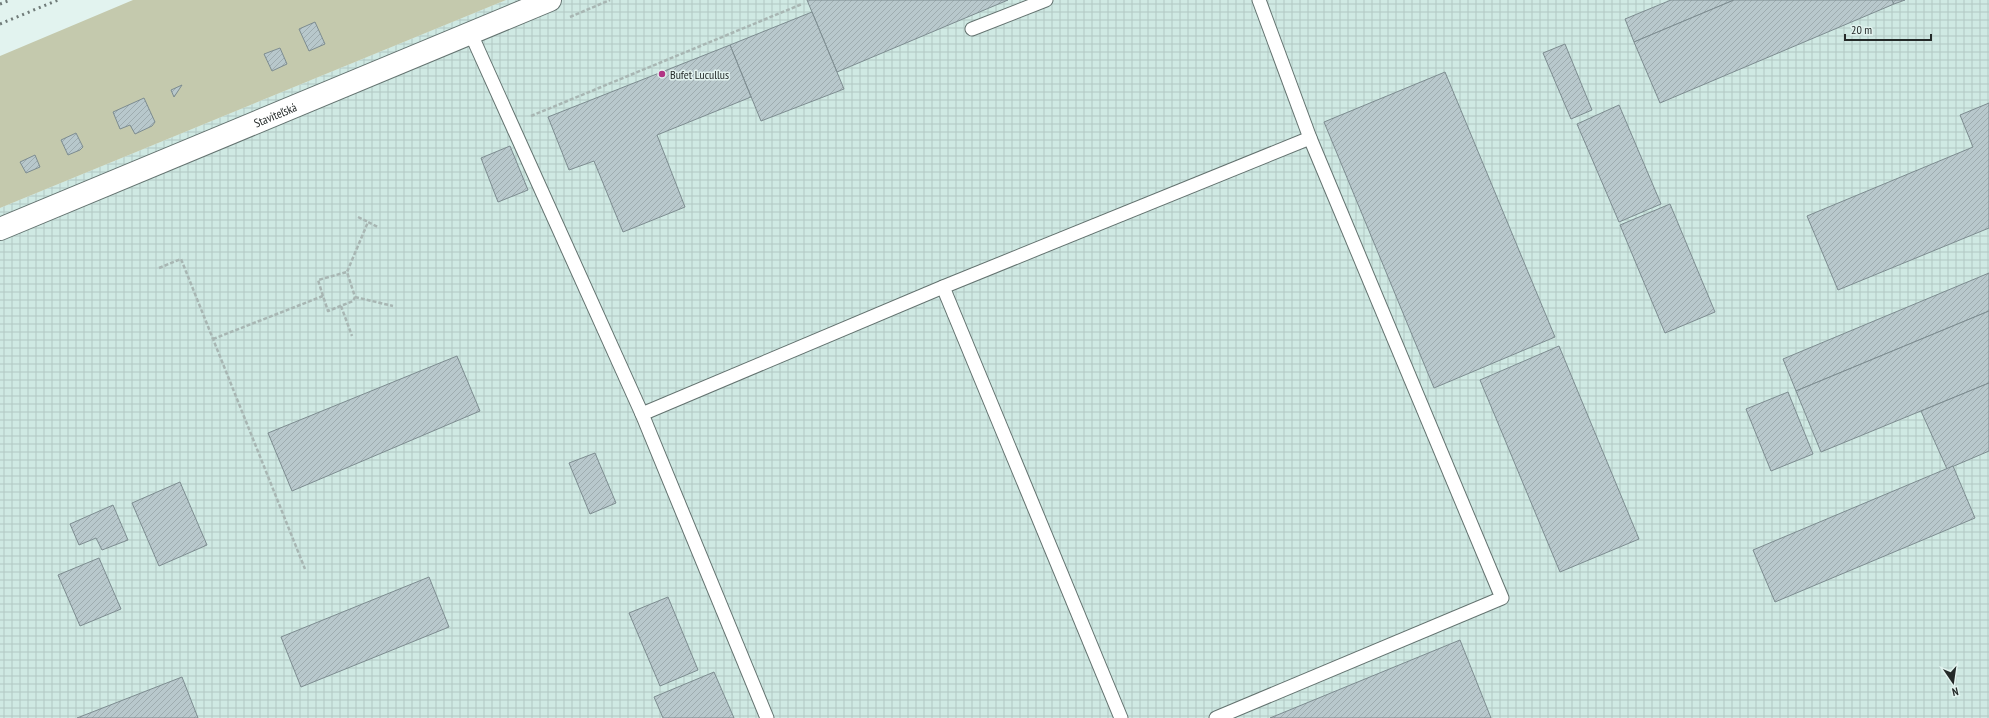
<svg xmlns="http://www.w3.org/2000/svg" width="1989" height="718" font-family="'PT Sans Narrow',sans-serif">
  <style>
    .industrial { fill: url(#industrial-grid) }
    .garden { fill: #c4c9ad }
    .building { fill: url(#building-hatch); stroke: #7d8c90 }
    .lines { fill: none; stroke-linecap: round; stroke-linejoin: round }
    .service-casing { stroke: #647370; stroke-width: 15 }
    .minor-casing { stroke: #647370; stroke-width: 24 }
    .path { stroke: #a8b6b3; stroke-width: 2.5; stroke-dasharray: 4 2; stroke-linecap: butt }
    .service { stroke: #fff; stroke-width: 13 }
    .minor { stroke: #fff; stroke-width: 22 }
    .rail { stroke: #707b79; stroke-width: 3; stroke-dasharray: 2 4; stroke-linecap: butt }
    .poi-dot { fill: #b23585; stroke: #e2f3ef; stroke-width: 1.5 }
    .labels { text-anchor: middle; dominant-baseline: central; stroke-width: 3; stroke-linejoin: round; paint-order: stroke }
    .poi-label { font-size: 12px; fill: #242a29; stroke: #e2f3ef; text-anchor: start }
    .street-label { font-size: 12px; fill: #242a29; stroke: #e2f3ef }
  </style>
  <defs>
    <pattern id="industrial-grid" width="8" height="8" patternUnits="userSpaceOnUse"><rect width="8" height="8" fill="#cfe9e3"/><path d="M0 4h8M4 0v8" fill="none" stroke="#b2c8c3"/></pattern>
    <pattern id="building-hatch" width="6" height="6" patternUnits="userSpaceOnUse"><rect width="6" height="6" fill="#b8c8cc"/><path d="M-1 1l2-2M0 6l6-6M5 7l2-2" fill="none" stroke="#9eacaf"/></pattern>
  </defs>
  <rect width="100%" height="100%" fill="#e2f3ef"/>
  <path class="industrial" d="M506,0H1989V718H0V208Z"/>
  <path class="garden" d="M133,0H506L0,208V56Z"/>
  <g class="building">
    <path d="M807,0H1008L837,72Z"/>
    <path d="M1671,0H1734L1634,42L1625,19Z"/>
    <path d="M1734,0H1892L1894,4L1660,103L1634,42Z"/>
    <path d="M1892,0H1905L1894,4Z"/>
    <path d="M812,12L844,89L761,121L730,45Z"/>
    <path d="M315,22L325,44L309,51L299,29Z"/>
    <path d="M1565,44L1592,110L1571,119L1543,53Z"/>
    <path d="M730,45L751,97L657,135L685,207L623,232L594,161L569,170L548,117Z"/>
    <path d="M280,48L287,64L272,71L264,54Z"/>
    <path d="M1445,72L1555,337L1434,388L1324,122Z"/>
    <path d="M182,85L174,97L171,90Z"/>
    <path d="M144,98L155,122L152,126L135,134L130,125L120,129L113,112Z"/>
    <path d="M1989,103V228L1838,290L1807,216L1973,147L1960,115Z"/>
    <path d="M1619,105L1661,204L1619,222L1577,124Z"/>
    <path d="M76,133L83,147L80,150L68,155L61,140Z"/>
    <path d="M510,146L528,190L498,202L481,158Z"/>
    <path d="M35,155L40,167L26,173L20,162Z"/>
    <path d="M1670,204L1715,312L1665,333L1620,225Z"/>
    <path d="M1989,273V311L1796,391L1783,359Z"/>
    <path d="M1989,311V383L1821,452L1796,391Z"/>
    <path d="M1559,346L1639,539L1560,572L1480,380Z"/>
    <path d="M457,356L480,411L292,491L268,433Z"/>
    <path d="M1989,383V451L1947,469L1921,411Z"/>
    <path d="M1788,392L1813,454L1771,471L1746,409Z"/>
    <path d="M595,453L616,503L590,514L569,463Z"/>
    <path d="M1953,466L1975,518L1775,602L1753,550Z"/>
    <path d="M180,482L207,545L159,566L132,503Z"/>
    <path d="M113,505L128,540L102,550L96,538L79,545L70,524Z"/>
    <path d="M99,558L121,609L80,626L58,575Z"/>
    <path d="M429,577L449,627L301,687L281,637Z"/>
    <path d="M668,597L698,670L660,686L629,613Z"/>
    <path d="M1460,640L1491,718H1270Z"/>
    <path d="M714,672L734,718H663L654,697Z"/>
    <path d="M182,677L198,718H77Z"/>
  </g>
  <g class="lines">
    <g class="service-casing">
      <g id="service">
        <path d="M972,29L1046,0"/>
        <path d="M471,34L642,414L767,718"/>
        <path d="M943,287L1121,718"/>
        <path d="M642,414L943,287L1310,138"/>
        <path d="M1216,718L1502,598L1310,138L1259,0"/>
      </g>
    </g>
    <g class="minor-casing">
      <g id="minor">
        <path id="s1" d="M0,229L550,0"/>
      </g>
    </g>
    <g class="path">
      <path d="M570,17L610,0"/>
      <path d="M531,116L802,4"/>
      <path d="M358,217L368,222"/>
      <path d="M159,268L181,259L305,569"/>
      <path d="M323,296L318,280L347,272"/>
      <path d="M355,297L393,306"/>
      <path d="M341,306L352,336"/>
      <path d="M213,339L323,296L328,311L353,301L355,297L347,272L368,222L378,227"/>
    </g>
    <use href="#service" class="service"/>
    <use href="#minor" class="minor"/>
    <g class="rail">
      <path d="M0,4L10,0"/>
      <path d="M0,24L58,0"/>
    </g>
  </g>
  <circle class="poi-dot" cx="662" cy="74" r="4"/>
  <g class="labels">
    <g class="poi-label">
      <text x="670" y="74">Bufet Lucullus</text>
    </g>
    <g class="street-label">
      <text stroke="none"><textPath href="#s1" startOffset="298">Staviteľská</textPath></text>
    </g>
  </g>
  <g transform="translate(1953 682) rotate(167)" stroke="#e2f3ef" stroke-width="3" paint-order="stroke">
  <path d="M0-3L7 15L0 10L-7 15Z" fill="#242a29"/>
  <text y="-6" font-size="11" font-weight="bold" text-anchor="middle" fill="#242a29">N</text>
  </g>
  <path d="M1845 34v6h86v-6" fill="none" stroke="#242a29" stroke-width="2"/>
  <text x="1851" y="34" font-size="12" fill="#242a29" stroke="#e2f3ef" stroke-width="3" paint-order="stroke">20 m</text>
</svg>
